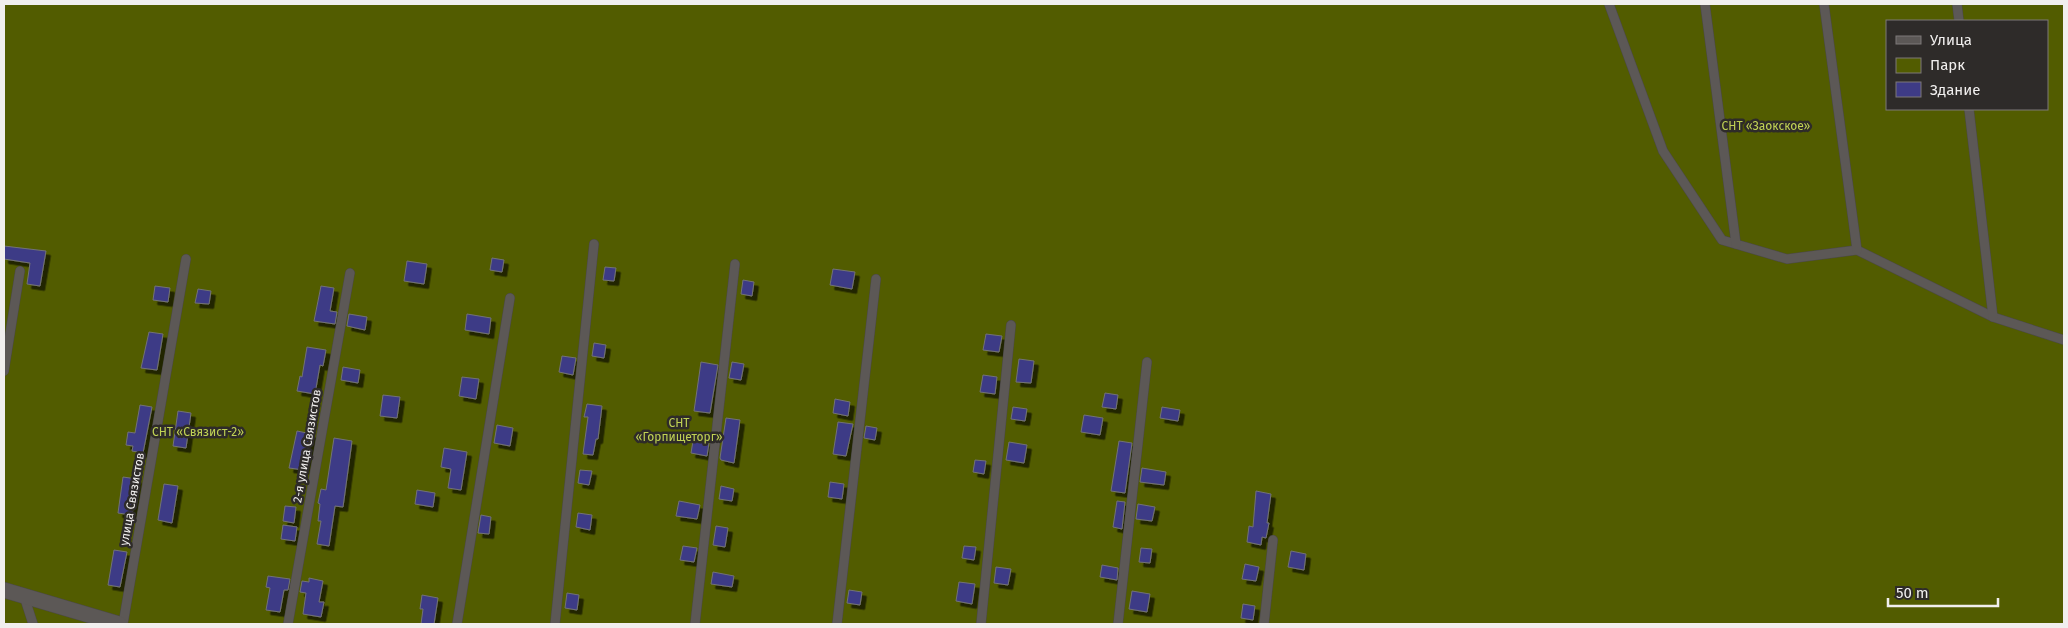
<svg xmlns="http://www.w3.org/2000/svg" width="2068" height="628" font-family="'Fira Sans',sans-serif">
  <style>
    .green { fill: #525c00; fill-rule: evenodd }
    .building { fill: #3e3b86; stroke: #727276; filter: url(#shadow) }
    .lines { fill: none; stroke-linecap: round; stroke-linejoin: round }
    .lane-casing { stroke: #4b4947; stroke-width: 10 }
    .street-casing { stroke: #4b4947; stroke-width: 16 }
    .lane { stroke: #5c5856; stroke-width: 9 }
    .street { stroke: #5c5856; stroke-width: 15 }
    .labels { text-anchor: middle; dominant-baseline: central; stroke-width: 5; stroke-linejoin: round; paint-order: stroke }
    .park-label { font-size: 12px; fill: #c0d254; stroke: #2e2b29 }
    .street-label { font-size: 12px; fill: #f1efee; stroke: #2e2b29 }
  </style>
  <defs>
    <filter id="shadow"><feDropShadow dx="4.5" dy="4.5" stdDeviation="0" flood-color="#0009"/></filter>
  </defs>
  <rect width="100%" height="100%" fill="#2e2b29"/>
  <path class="green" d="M4,4H2064V624H4ZM1887,21H2047V109H1887Z"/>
  <g class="building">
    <path d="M4,246L46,251L40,286L27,284L30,263L4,259Z"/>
    <path d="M492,258L504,260L502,272L490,270Z"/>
    <path d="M407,261L427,264L424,284L404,281Z"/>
    <path d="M605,267L616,268L614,281L603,280Z"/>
    <path d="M833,269L855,272L852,289L830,285Z"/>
    <path d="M743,280L754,282L752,296L741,294Z"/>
    <path d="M155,286L170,288L168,302L153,300Z"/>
    <path d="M321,286L334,288L330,311L337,312L335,324L314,321Z"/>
    <path d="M198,289L211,291L209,304L195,303Z"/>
    <path d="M349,314L367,317L365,330L347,326Z"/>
    <path d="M467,314L491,318L489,334L465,330Z"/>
    <path d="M149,332L163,334L157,370L141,368Z"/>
    <path d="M986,334L1002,336L999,352L983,350Z"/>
    <path d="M594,343L606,345L604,358L592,356Z"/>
    <path d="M307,347L326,350L323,366L320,365L315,394L297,391L300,376L302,377Z"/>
    <path d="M562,356L576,358L573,375L559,372Z"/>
    <path d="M1019,359L1034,361L1031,383L1016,382Z"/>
    <path d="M701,362L718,365L710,413L694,411Z"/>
    <path d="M732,362L744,364L741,380L729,378Z"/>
    <path d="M343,367L360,370L358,383L341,380Z"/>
    <path d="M983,375L997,377L995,394L980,392Z"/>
    <path d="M462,377L479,379L476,399L459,396Z"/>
    <path d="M1105,393L1118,395L1116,409L1102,407Z"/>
    <path d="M383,395L400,397L397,418L380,416Z"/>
    <path d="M835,399L850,402L848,416L833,413Z"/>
    <path d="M587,404L602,406L598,439H596L593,455L583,454L588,417H584Z"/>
    <path d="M140,405L152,407L143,453L132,451L133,446L126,445L128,432L135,433Z"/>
    <path d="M1013,407L1027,409L1025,421L1011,419Z"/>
    <path d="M1162,407L1180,410L1178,421L1160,418Z"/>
    <path d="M178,411L191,413L186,448L173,446Z"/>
    <path d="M1084,415L1103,418L1100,435L1081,432Z"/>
    <path d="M726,418L740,420L734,463L721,460L720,458Z"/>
    <path d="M838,422L853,424L846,456L833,454Z"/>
    <path d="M497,425L513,428L510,446L494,443Z"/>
    <path d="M866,426L877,428L875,440L864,438Z"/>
    <path d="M297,431L312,434L304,470L289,468Z"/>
    <path d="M334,438L352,441L343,507L335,506L329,546L317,544L321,521H318L320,504L318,503L321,489L326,490Z"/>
    <path d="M693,441L709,443L707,456L691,453Z"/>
    <path d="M1119,441L1132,443L1125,493L1111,491Z"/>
    <path d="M1009,442L1027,445L1024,463L1006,460Z"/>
    <path d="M444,448L467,452L461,490L448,488L451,469L441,467Z"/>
    <path d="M975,460L986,461L984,474L973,472Z"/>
    <path d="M1142,468L1166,472L1164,485L1140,482Z"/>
    <path d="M580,470L592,471L589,485L578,483Z"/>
    <path d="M123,477L137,479L132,515L118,513Z"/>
    <path d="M830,482L844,484L842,499L828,497Z"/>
    <path d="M164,484L178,486L172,523L158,520Z"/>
    <path d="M721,486L734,489L732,501L719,499Z"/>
    <path d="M417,490L435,493L433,507L415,504Z"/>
    <path d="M1256,491L1271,494L1267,523H1269L1266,538L1262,537L1261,545L1247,542L1249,526L1253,527Z"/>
    <path d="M679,501L700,505L697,519L676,516Z"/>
    <path d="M1117,501L1125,502L1122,529L1113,527Z"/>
    <path d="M1138,504L1155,507L1152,521L1136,519Z"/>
    <path d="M285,506L296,507L294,523L283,521Z"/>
    <path d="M578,513L592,515L590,530L576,527Z"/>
    <path d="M481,515L491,517L489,534L478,533Z"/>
    <path d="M283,525L297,527L295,541L281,539Z"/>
    <path d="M716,526L728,528L725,547L713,545Z"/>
    <path d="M683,546L697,548L694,562L680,560Z"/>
    <path d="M964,546L976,547L974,560L962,558Z"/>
    <path d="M1141,548L1152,549L1150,563L1139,562Z"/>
    <path d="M114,550L127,552L120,587L108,585Z"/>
    <path d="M1291,551L1306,554L1304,570L1288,567Z"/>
    <path d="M1245,564L1259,567L1256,581L1242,579Z"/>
    <path d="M1102,565L1118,568L1117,580L1100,577Z"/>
    <path d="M996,567L1011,569L1008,585L994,583Z"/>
    <path d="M713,572L734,576L732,587L711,584Z"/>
    <path d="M268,576L290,579L288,590H284L280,612L266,610L270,588L266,587Z"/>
    <path d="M309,578L323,581L319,602H324L321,617L303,614L306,593L300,592L302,581L309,582Z"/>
    <path d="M959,582L975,584L972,604L956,601Z"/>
    <path d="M849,590L862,592L860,605L847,603Z"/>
    <path d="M1132,591L1150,594L1147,612L1129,609Z"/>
    <path d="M567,593L579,595L577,610L565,608Z"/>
    <path d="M422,595L438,598L434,624H421L423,609H420Z"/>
    <path d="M1243,604L1255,606L1253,620L1241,618Z"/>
  </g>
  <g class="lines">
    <g class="lane-casing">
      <g id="lane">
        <path d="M1609,4L1663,151L1722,240L1787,259L1857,250L1993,317L2064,340"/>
        <path d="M1705,4L1736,244"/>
        <path d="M1824,4L1857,250"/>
        <path d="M1957,4L1959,21"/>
        <path d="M1969,109L1993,317"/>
        <path d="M4,371L20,271"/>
        <path d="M24,596L33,624"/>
        <path d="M123,624L186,259"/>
        <path d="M288,624L350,273"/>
        <path d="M457,624L510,298"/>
        <path d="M555,624L594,244"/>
        <path d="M695,624L735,264"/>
        <path d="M837,624L876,279"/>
        <path d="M981,624L1011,325"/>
        <path d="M1118,624L1147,362"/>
        <path d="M1264,624L1273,540"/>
      </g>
    </g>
    <g class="street-casing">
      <path id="street" d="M4,590L119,624"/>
    </g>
    <use href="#lane" class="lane"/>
    <use href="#street" class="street"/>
  </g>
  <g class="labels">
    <g class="park-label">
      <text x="1766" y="126">СНТ «Заокское»</text>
      <text x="679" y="423">СНТ<tspan x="679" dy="14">«Горпищеторг»</tspan></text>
      <text x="198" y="432">СНТ «Связист-2»</text>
    </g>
    <g class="street-label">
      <text transform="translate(307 446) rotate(-80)">2-я улица Связистов</text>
      <text transform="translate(132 499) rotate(-80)">улица Связистов</text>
    </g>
  </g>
  <rect width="2068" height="628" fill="none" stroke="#f1efee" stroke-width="10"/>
  <rect x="1886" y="20" width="162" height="90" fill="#2e2b29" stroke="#7c7978"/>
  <rect x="1896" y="36" width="25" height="8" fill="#5c5856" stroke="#7c7978"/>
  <text x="1930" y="45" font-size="15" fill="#f1efee">Улица</text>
  <rect x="1896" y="58" width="25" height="15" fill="#525c00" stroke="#7c7978"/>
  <text x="1930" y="70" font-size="15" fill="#f1efee">Парк</text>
  <rect x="1896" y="82" width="25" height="15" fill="#3e3b86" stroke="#7c7978"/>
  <text x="1930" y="95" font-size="15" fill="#f1efee">Здание</text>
  <path d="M1888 598v8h110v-8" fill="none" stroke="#f1efee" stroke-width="2.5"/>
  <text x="1896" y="598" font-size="15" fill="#f1efee" stroke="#2e2b29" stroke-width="4" paint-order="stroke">50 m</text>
</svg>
